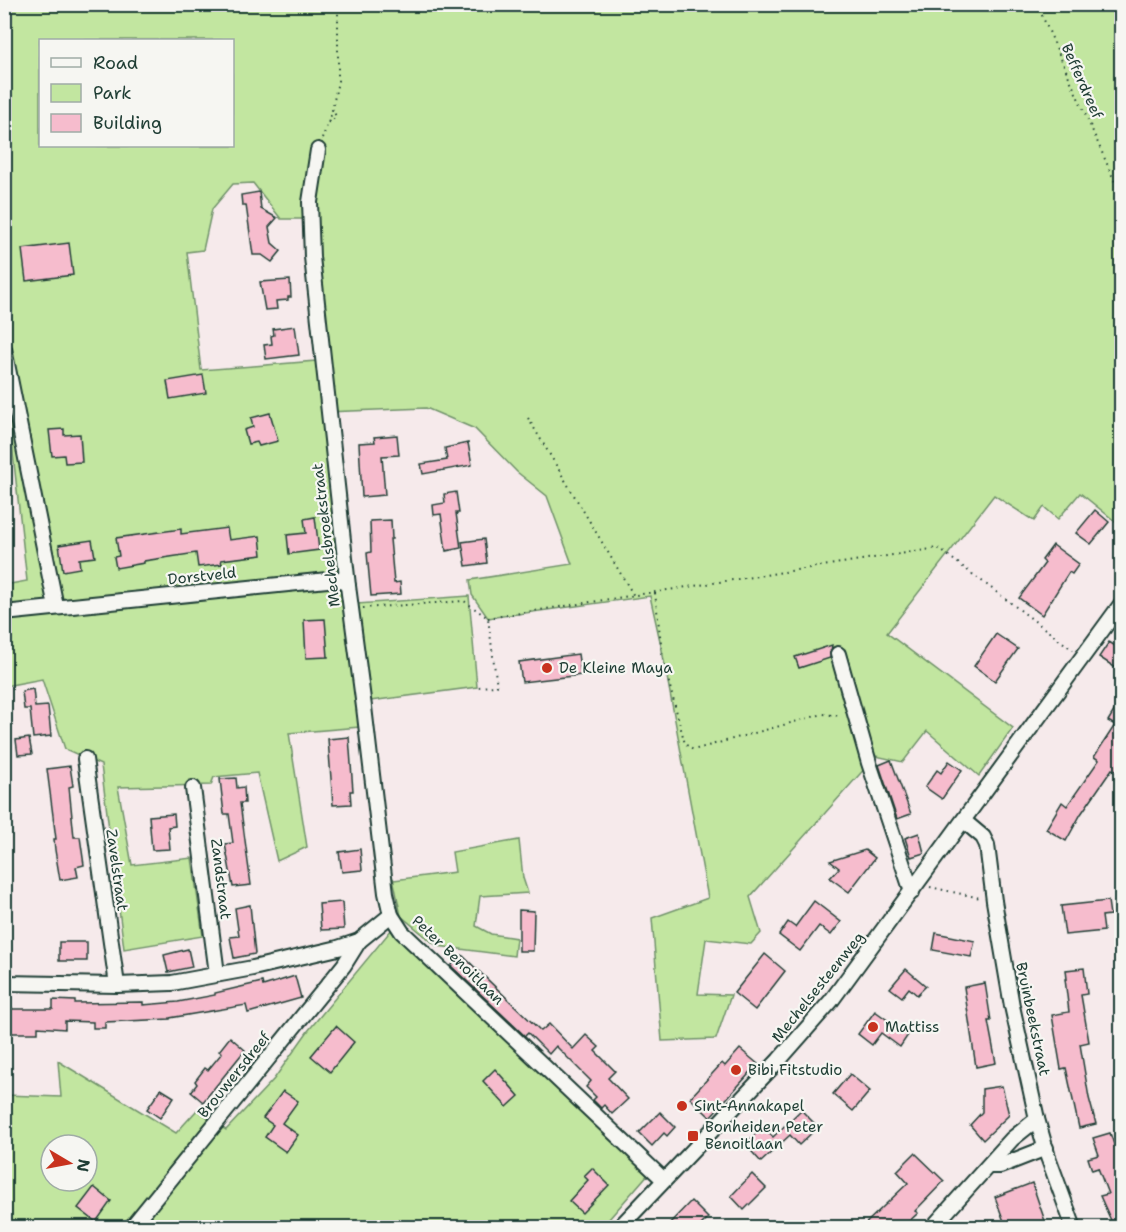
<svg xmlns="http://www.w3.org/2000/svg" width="1126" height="1232" font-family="'Shantell Sans',sans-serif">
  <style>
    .green { fill: #c2e6a0; stroke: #70926a; stroke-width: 1.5; fill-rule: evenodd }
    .building { fill: #f6bccd; stroke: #1f3d34; stroke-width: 1.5 }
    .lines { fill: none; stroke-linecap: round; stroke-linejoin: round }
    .minor-casing { stroke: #1f3d34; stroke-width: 18 }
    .path { stroke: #1f3d34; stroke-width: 2; stroke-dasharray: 1.5 4.5; stroke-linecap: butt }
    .minor { stroke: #f6f6f2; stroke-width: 14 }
    .poi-dot { fill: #c8321e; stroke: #f6f6f2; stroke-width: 2 }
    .labels { text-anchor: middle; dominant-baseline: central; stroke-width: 4.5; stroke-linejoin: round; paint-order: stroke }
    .street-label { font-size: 15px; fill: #1f3d34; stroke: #f6f6f2 }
    .poi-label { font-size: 15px; fill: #1f3d34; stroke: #f6f6f2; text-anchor: start }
  </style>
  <rect width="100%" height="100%" fill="#f6eaeb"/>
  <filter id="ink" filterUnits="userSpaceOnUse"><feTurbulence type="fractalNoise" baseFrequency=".0167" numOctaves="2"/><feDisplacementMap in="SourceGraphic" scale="12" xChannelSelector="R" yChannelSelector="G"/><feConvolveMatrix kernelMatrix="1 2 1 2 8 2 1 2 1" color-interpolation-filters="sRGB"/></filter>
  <g filter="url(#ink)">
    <g class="green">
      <path d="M4,5H1121V526L1080,493L1058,519L1044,507L1034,521L994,495L887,633L1013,728L979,776L927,731L903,762L876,756L750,897L761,933L751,944L706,939L698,994L731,995L716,1039L662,1041L652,918L708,898L662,650L650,596L488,618L472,595L470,580L572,564L547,496L517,472L475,429L426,408L326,412L343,605L469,596L477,687L370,701L359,707L360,727L289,733L307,847L277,861L257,773L214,777L211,785L118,787L132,865L192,858L203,936L124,949L101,765L65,749L42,679L5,686V585L27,581L7,399H4ZM40,40H232V146H40ZM253,183L281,219H305L316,361L201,370L187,252L203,250L212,209L233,184Z"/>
      <path d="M519,840L523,878L528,893L480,896L476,926L491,934L516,938L514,956L437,946L401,916L393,878L394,880L455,872L452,852Z"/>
      <path d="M392,929L650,1172L602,1227L5,1228V1095L61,1097L58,1061L176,1133L197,1110L226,1130L274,1079L308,1031ZM51,1145H87V1181H51Z"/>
    </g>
    <g class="building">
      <path d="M259,192L261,209L277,218L269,227L272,243L281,251L272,262L262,255H253L246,205H242L241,195Z"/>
      <path d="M69,243L73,275L26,281L22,249Z"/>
      <path d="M290,280L291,297H288V300L276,301L277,309L265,310L260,282Z"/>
      <path d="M295,326L299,355L266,359L264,345L272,344L271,336L274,335L273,329Z"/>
      <path d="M203,375L206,393L170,399L167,381Z"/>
      <path d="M270,413L278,441L259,446L257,442L248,444L244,430L253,427L251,418Z"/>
      <path d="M64,429V435L80,434L82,462L65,463L64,455L52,456L49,430Z"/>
      <path d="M397,435L399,455L382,456L385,495L362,497L359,443L375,442L374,437Z"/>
      <path d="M468,443L472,465L423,474L421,464L447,460L445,448Z"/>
      <path d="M456,492L459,513H456L461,548L446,551L441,514L434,515L433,505L445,503L444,494Z"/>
      <path d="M1095,510L1109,522L1091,544L1076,533Z"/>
      <path d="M315,517L319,550L289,554L287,535L306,533L304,519Z"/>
      <path d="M391,520L392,539H390L394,583L400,582L401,594L371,596L367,553L371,552L370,521Z"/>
      <path d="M227,528L229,540L260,536L262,555L221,560L222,564L198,567L196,553L144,561V563L116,568L114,557L119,556L116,538L181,529V534Z"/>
      <path d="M484,539L487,563L466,566L462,542Z"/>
      <path d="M92,540L95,557L79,559L80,568L63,571L59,545Z"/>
      <path d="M1053,545L1079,564L1072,574L1069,572L1042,615L1019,598L1045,563L1042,560Z"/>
      <path d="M325,619L328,657L306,658L304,620Z"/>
      <path d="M996,634L1018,649L995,681L974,666Z"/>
      <path d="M1109,642L1122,650V672L1099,657Z"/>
      <path d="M832,645L830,658L799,668L795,657Z"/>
      <path d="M578,654L581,675L522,682L519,662Z"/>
      <path d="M33,689L35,707L48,706L51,736L33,738L30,709H24L22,691Z"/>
      <path d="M1122,698V763L1116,771L1112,769L1081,814L1066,841L1046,829L1062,802L1067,806L1099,760L1094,757L1115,725L1108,721Z"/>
      <path d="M349,737L353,791H350L351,804L333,805L328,739Z"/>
      <path d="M29,738L32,754L18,755L16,740Z"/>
      <path d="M891,760L911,814L897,819L879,765Z"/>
      <path d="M949,761L962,770L942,799L925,787L937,770L941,773Z"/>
      <path d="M70,766L73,786L69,787L74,837H80L84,865L76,867L78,877L60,880L55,850L54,839H56L47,769Z"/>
      <path d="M236,778L237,788L244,787L245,803H240L251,885L233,887L225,844L233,843L229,814H224L220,779Z"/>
      <path d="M174,814L175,826L168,827L170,849L152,850L149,816Z"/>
      <path d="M919,833L924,853L911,857L905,838Z"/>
      <path d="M360,849L362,870L342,872L339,852Z"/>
      <path d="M865,850L875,858L849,892L830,878L839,868L830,861Z"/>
      <path d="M814,901L841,922L831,935L819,926L800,951L779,935L788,922L795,927Z"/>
      <path d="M1108,901L1110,915L1102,916L1104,931L1065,935L1061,906Z"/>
      <path d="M342,902L344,929L321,930L319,904Z"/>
      <path d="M250,905L255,954L234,958L230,937L239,936L235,908Z"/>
      <path d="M519,910L534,911L533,951H519Z"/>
      <path d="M936,933L975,941L971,957L933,950Z"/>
      <rect x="59" y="942" width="28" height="19"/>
      <path d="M188,949L192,967L168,972L164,955Z"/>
      <path d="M765,954L785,971L755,1010L734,993Z"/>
      <path d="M462,955L541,1031L549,1024L573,1049L586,1035L599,1047L595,1051L615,1071L608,1078L628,1099L612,1114L604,1105L601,1108L593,1100L596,1097L586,1087L591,1081L556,1046L549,1054L528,1033L525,1036L451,966Z"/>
      <path d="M1084,968L1087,994L1081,995L1089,1042L1080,1044L1089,1098L1096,1124L1079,1128L1066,1068L1061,1069L1052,1015L1069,1012L1065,979H1067L1066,970Z"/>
      <path d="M906,969L926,986L917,995L909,988L902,997L890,988Z"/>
      <path d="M295,976L301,998L248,1013L246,1005L170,1018V1019L105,1022V1028H93V1022L65,1021V1029L38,1027V1033H11V1009H53V1000L75,1001V1003L143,1002V1005L178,1002L215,995V993L262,982L263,986Z"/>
      <path d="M985,983L991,1021H988L996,1063L976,1067L964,987Z"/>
      <path d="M875,1011L908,1035L900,1047L881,1033L872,1045L858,1034Z"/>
      <path d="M336,1026L354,1042L330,1072L311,1056Z"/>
      <path d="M230,1037L245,1050L203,1102L191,1092L197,1084L195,1081L205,1068L208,1070L222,1053L219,1051Z"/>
      <path d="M740,1049L758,1064L710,1117L690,1098L722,1063L725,1066Z"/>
      <path d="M495,1069L519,1096L507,1107L483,1081Z"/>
      <path d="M850,1074L870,1091L853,1111L833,1094Z"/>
      <path d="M1002,1086L1009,1115L983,1140L970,1125L982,1112V1089Z"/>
      <path d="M161,1089L174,1097L160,1118L147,1109Z"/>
      <path d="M283,1091L298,1101L282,1123L298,1135L286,1152L265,1137L273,1125L263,1118Z"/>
      <path d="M801,1110L818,1127L799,1145L790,1135L761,1162L745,1144L763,1127L773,1137Z"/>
      <path d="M660,1112L675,1127L667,1136L664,1133L652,1146L639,1133Z"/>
      <path d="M1110,1133L1122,1167V1227H1114L1100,1196L1108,1194L1098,1168L1092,1170L1088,1158L1099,1155L1093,1138Z"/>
      <path d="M915,1153L944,1181L915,1211L918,1213L903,1227H862L908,1183L897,1171Z"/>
      <path d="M592,1168L609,1185L582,1213L569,1201L588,1180L584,1176Z"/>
      <path d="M752,1174L766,1188L744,1210L731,1196Z"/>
      <path d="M1032,1183L1047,1227H1006L995,1197Z"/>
      <path d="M94,1187L111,1201L96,1222L78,1208Z"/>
      <path d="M691,1201L708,1218L699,1227H666Z"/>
    </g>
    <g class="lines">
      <g class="minor-casing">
        <g id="minor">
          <path d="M318,150L310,202L312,257L348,586L364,707L386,893L391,915L402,932L664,1180"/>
          <path d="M4,349L56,607"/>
          <path d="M4,613L337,579L343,581L348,586"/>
          <path d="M838,654L869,763L912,892"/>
          <path d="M85,759L117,985"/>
          <path d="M193,788L217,974"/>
          <path d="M964,821L983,837L987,845L994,901L1012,1006L1037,1119L1048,1157L1074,1228"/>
          <path d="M4,983L117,985L172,983L253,968L338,948L359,941L391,915"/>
          <path d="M989,1166H1000L1046,1148"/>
          <path d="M131,1228L344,965L359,941"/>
          <path d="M619,1228L779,1060L831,1001L1122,603"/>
          <path d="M932,1228L1012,1139L1037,1119"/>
        </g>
      </g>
      <g class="path">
        <path d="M1037,4L1122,198"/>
        <path d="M328,123L336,117L333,109"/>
        <path d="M322,139L331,115L338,81V4"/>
        <path d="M528,418L634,596"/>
        <path d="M655,593L663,660L685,744L693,750L823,714L841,716"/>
        <path d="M363,608L464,601L488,618L497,686L477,687"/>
        <path d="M488,618L938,548L1073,650"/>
        <path d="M930,887L980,898"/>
      </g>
      <use href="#minor" class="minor"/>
    </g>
  </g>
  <g class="poi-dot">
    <circle cx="547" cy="668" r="6"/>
    <circle cx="873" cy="1027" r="6"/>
    <circle cx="736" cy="1070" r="6"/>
    <circle cx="682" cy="1106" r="6"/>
    <rect x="687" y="1130" width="12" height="12" rx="3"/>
  </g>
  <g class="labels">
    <g class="street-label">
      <text transform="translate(1082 81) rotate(66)">Befferdreef</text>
      <text transform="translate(326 535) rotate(-97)">Mechelsbroekstraat</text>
      <text transform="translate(202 576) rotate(-6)">Dorstveld</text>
      <text transform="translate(117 870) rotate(82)">Zavelstraat</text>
      <text transform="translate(221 879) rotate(83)">Zandstraat</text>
      <text transform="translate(458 960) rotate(44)">Peter Benoitlaan</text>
      <text transform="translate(818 987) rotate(-51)">Mechelsesteenweg</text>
      <text transform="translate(1033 1019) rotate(78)">Bruinbeekstraat</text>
      <text transform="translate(234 1075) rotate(-51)">Brouwersdreef</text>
    </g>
    <g class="poi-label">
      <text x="559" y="668">De Kleine Maya</text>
      <text x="885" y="1027">Mattiss</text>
      <text x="748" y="1070">Bibi Fitstudio</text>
      <text x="694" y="1106">Sint-Annakapel</text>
      <text x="705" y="1127">Bonheiden Peter<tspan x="705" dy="17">Benoitlaan</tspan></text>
    </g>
  </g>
  <rect width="1126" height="1232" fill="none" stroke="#f6f6f2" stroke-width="24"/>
  <rect x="12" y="12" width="1102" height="1208" fill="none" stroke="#1f3d34" stroke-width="2" filter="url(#ink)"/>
  <rect x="39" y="39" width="195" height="108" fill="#f6f6f2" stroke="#a0aca6" stroke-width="1.5"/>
  <rect x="51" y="58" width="30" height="9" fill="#f6f6f2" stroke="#a0aca6" stroke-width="1.5"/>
  <text x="93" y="69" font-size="18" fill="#1f3d34">Road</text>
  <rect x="51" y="84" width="30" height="18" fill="#c2e6a0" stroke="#a0aca6" stroke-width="1.5"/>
  <text x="93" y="99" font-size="18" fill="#1f3d34">Park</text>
  <rect x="51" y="114" width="30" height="18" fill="#f6bccd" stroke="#a0aca6" stroke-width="1.5"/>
  <text x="93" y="129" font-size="18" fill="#1f3d34">Building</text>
  <g transform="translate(69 1163) rotate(100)"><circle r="28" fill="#f6f6f2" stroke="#a0aca6" stroke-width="1.5"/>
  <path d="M0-4.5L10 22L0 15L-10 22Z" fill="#c8321e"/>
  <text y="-9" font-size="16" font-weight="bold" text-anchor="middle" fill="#1f3d34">N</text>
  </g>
</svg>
